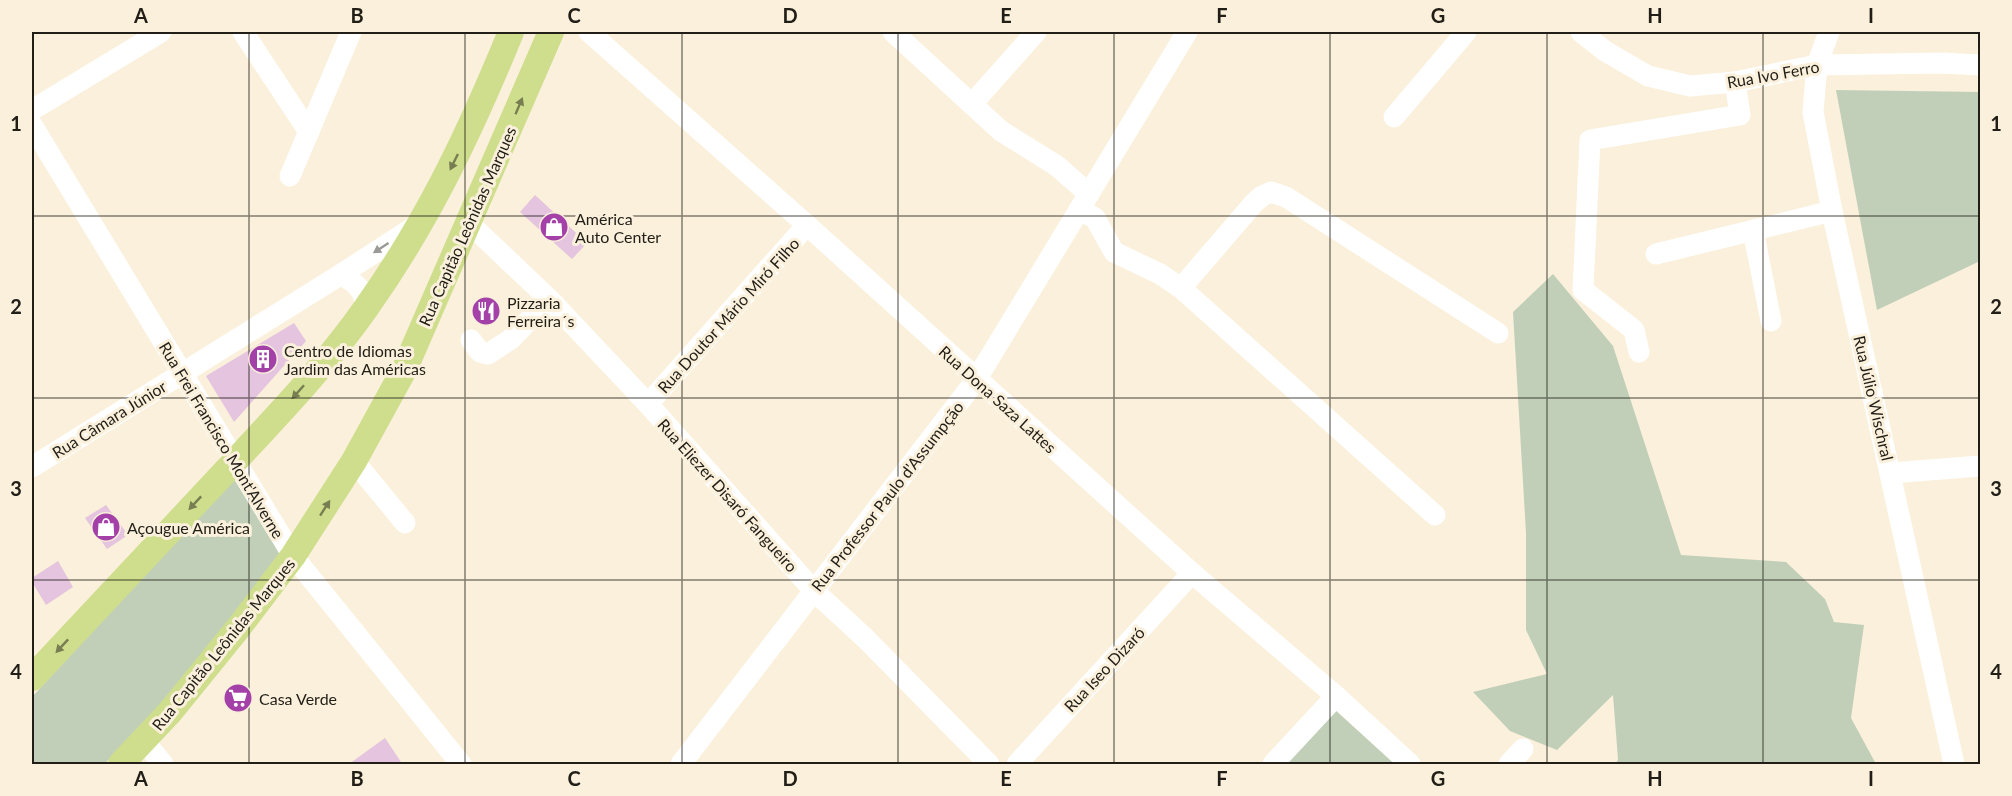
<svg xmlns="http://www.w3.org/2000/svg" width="2012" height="796" font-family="Lato,sans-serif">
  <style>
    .green { fill: #c1cfb9 }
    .building { fill: #e4c4de }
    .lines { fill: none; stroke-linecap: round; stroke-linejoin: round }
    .minor { stroke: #fff; stroke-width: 21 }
    .major { stroke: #cede8c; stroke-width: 26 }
    .oneway { fill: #787e52 }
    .oneway2 { fill: #9b9a97 }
    .grid { fill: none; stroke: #211e17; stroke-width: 1.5; stroke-opacity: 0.55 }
    .labels { text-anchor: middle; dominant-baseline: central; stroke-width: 6; stroke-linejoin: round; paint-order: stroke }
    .street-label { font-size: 16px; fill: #211e17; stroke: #faf0db }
    .poi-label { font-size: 16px; fill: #211e17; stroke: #faf0db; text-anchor: start }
    .neatline { fill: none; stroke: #211e17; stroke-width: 2 }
    .grid-label { font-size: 20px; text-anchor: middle; font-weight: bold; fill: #211e17 }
  </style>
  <rect width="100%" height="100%" fill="#faf0db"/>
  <g class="green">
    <path d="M1836,90L1980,92V261L1877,310Z"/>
    <path d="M1553,274L1613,346L1681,555L1786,562L1825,599L1834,622L1864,625L1851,718L1876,764H1616L1618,759L1613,695L1557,750L1510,731L1473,692L1547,674L1526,630V533L1513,312Z"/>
    <path d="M233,477L281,552L181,682L141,731L104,764H32V697Z"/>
    <path d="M1334,709L1395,764H1281Z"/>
  </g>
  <g class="building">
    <path d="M535,195L587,243L572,259L520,212Z"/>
    <path d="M294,323L306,341L234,422L206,376Z"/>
    <path d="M106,505L128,535L107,549L85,518Z"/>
    <path d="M58,561L73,587L46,605L32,582V578Z"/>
    <path d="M385,738L401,762L398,764H349Z"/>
  </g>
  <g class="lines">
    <g class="minor">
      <path d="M243,32L309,132"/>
      <path d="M589,32L807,225L1192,573L1336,696L1410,764"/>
      <path d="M893,32L1001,131L1057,166L1089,194"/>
      <path d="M1581,32L1605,51L1648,76L1690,86L1735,82L1817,65L1942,63L1980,65"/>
      <path d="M1829,32L1817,65L1813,112L1832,211L1954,764"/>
      <path d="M972,104L1036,32"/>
      <path d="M32,110L161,32"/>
      <path d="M1394,117L1466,32"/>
      <path d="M32,125L293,556L461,764"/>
      <path d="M290,176L351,32"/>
      <path d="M1079,210L1095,218L1114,252L1160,274L1181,288L1435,515"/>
      <path d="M469,223L549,299L648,404L814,591L866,639L989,764"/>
      <path d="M1753,230L1771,321"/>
      <path d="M1656,254L1832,211"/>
      <path d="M340,275C356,282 363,289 367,307"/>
      <path d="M1181,288L1254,203L1262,196L1271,192L1286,197L1498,333"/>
      <path d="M471,340L480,352L488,354L511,339L549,299"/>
      <path d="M1639,352L1634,330L1583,290L1590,140L1740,115L1735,82"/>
      <path d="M648,404L807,225"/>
      <path d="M354,461L405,523"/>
      <path d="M32,467L340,275L420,223"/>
      <path d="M1891,473L1980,466"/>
      <path d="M144,741L163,764"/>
      <path d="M681,764L976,380L1187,32"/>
      <path d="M1017,764L1192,573"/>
      <path d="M1273,764L1336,696"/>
      <path d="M1509,764L1523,749"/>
    </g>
    <g class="major">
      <path d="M32,678C96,610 160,541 224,473C273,420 324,368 366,308C428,221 471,130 511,32"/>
      <path d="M121,764L170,712L239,627L293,556L354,461L405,368L551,32"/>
    </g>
  </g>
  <defs><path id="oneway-solid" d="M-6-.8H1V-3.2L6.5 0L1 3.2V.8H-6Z" transform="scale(1.5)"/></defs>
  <g class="oneway">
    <use href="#oneway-solid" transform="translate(519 106) rotate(-67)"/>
    <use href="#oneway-solid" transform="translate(454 162) rotate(116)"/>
    <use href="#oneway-solid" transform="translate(298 392) rotate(132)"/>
    <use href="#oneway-solid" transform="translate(195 503) rotate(133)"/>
    <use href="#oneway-solid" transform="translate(325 508) rotate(-57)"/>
    <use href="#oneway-solid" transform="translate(62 646) rotate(133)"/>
  </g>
  <use class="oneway2" href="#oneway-solid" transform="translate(381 248) rotate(147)"/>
  <path class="grid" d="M249,32V764M465,32V764M682,32V764M898,32V764M1114,32V764M1330,32V764M1547,32V764M1763,32V764M32,216H1980M32,398H1980M32,580H1980"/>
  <defs>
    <g id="shop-disc" transform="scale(1.5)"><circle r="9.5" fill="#a341a8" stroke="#faf0db"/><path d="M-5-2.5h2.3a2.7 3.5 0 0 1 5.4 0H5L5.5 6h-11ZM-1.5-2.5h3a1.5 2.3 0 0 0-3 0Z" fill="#fff"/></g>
    <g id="restaurant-disc" transform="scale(1.5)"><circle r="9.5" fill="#a341a8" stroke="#faf0db"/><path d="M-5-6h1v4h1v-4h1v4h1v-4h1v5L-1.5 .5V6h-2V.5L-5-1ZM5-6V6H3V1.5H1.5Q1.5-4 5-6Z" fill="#fff"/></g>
    <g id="building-disc" transform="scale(1.5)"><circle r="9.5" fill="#a341a8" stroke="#faf0db"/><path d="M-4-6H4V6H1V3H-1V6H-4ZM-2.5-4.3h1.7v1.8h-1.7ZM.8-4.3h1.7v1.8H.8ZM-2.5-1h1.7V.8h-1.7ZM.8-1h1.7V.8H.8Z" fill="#fff"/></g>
    <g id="supermarket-disc" transform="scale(1.5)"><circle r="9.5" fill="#a341a8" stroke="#faf0db"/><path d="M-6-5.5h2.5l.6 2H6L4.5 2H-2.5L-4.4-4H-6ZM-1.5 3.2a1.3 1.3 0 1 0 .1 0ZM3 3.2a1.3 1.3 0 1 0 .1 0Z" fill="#fff"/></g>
  </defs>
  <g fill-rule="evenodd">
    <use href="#shop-disc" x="554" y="227"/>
    <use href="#restaurant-disc" x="486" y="311"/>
    <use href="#building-disc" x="263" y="359"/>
    <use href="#shop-disc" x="106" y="527"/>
    <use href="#supermarket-disc" x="238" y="698"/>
  </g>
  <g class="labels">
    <g class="street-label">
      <text transform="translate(1773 74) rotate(-10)">Rua Ivo Ferro</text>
      <text transform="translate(467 226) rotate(-66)">Rua Capitão Leônidas Marques</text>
      <text transform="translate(728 315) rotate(-48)">Rua Doutor Mário Miró Filho</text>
      <text transform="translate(1874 398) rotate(77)">Rua Júlio Wischral</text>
      <text transform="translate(998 399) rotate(42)">Rua Dona Saza Lattes</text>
      <text transform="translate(109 419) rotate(-32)">Rua Câmara Júnior</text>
      <text transform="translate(222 440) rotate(59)">Rua Frei Francisco Mont'Alverne</text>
      <text transform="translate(728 495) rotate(48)">Rua Eliezer Disaró Fangueiro</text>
      <text transform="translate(887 496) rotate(-52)">Rua Professor Paulo d'Assumpção</text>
      <text transform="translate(223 644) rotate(-51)">Rua Capitão Leônidas Marques</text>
      <text transform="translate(1104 669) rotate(-47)">Rua Iseo Dizaró</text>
    </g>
    <g class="poi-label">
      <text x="575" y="218">América<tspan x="575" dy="18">Auto Center</tspan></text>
      <text x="507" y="302">Pizzaria<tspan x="507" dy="18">Ferreira´s</tspan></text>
      <text x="284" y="350">Centro de Idiomas<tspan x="284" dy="18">Jardim das Américas</tspan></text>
      <text x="127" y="527">Açougue América</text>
      <text x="259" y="698">Casa Verde</text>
    </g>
  </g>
  <rect width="2012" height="796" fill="none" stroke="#faf0db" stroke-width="66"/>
  <rect x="33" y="33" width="1946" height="730" class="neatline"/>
  <g class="grid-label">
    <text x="141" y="23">A</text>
    <text x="357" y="23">B</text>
    <text x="574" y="23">C</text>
    <text x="790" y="23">D</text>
    <text x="1006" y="23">E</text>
    <text x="1222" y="23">F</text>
    <text x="1438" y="23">G</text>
    <text x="1655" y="23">H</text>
    <text x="1871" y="23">I</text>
    <text x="16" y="131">1</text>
    <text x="1996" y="131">1</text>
    <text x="16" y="314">2</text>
    <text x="1996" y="314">2</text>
    <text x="16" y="496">3</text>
    <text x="1996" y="496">3</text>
    <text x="16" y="679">4</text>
    <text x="1996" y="679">4</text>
    <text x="141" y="786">A</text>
    <text x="357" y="786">B</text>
    <text x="574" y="786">C</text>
    <text x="790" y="786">D</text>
    <text x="1006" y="786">E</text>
    <text x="1222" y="786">F</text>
    <text x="1438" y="786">G</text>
    <text x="1655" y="786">H</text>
    <text x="1871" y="786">I</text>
  </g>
</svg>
